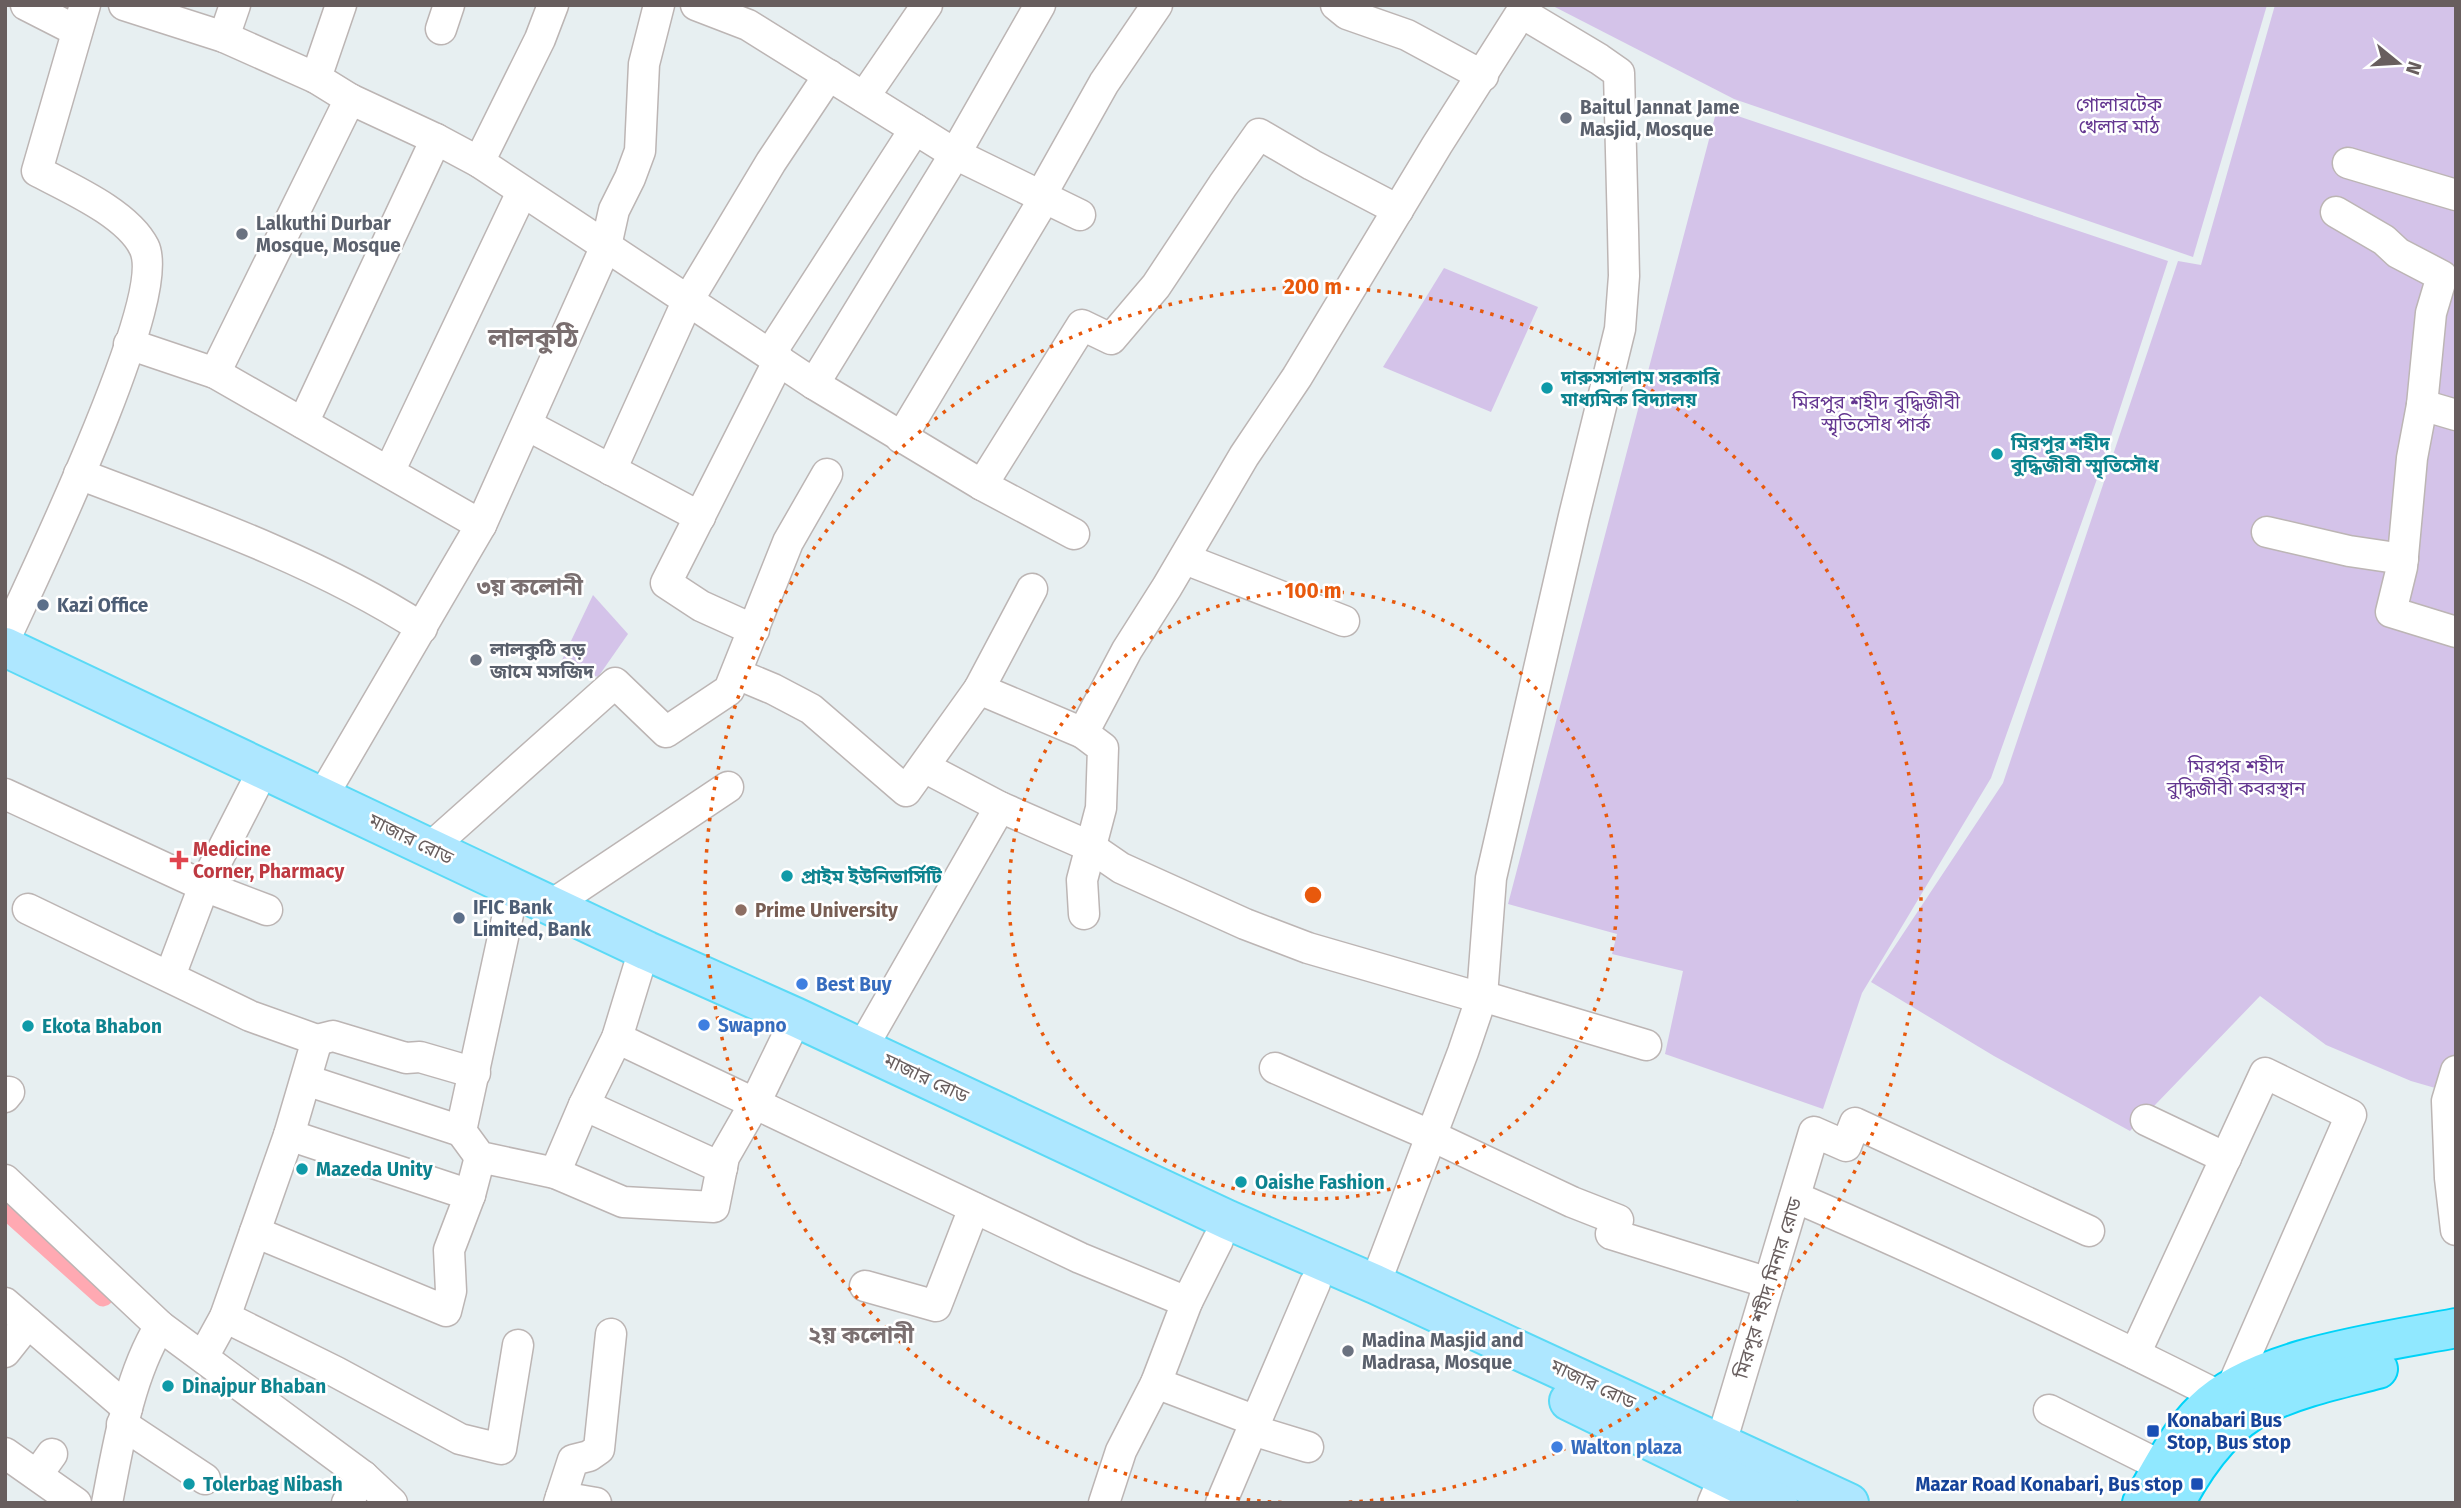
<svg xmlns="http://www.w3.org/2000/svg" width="2461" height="1508" font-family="'Fira Sans','Noto Sans Bengali',sans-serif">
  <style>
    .green { fill: #d4c3e9 }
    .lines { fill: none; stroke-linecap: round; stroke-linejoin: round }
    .canal { stroke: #ffa9b2; stroke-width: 21 }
    .minor-casing { stroke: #bcb5b4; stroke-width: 33 }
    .major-casing { stroke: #5bdaf6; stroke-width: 42 }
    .highway-casing { stroke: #00d3f8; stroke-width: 42 }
    .minor { stroke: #fff; stroke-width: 30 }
    .major { stroke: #aee7ff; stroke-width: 38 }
    .highway { stroke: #90e8ff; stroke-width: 38 }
    .ring { fill: none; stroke: #e8590c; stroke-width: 3.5; stroke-dasharray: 3.5 7 }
    .worship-dot { fill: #6b7280; stroke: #fff; stroke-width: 2.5 }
    .culture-dot { fill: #0f9aa8; stroke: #fff; stroke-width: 2.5 }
    .service-dot { fill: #5c6f8a; stroke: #fff; stroke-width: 2.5 }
    .health-dot { fill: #e0444e; stroke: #fff; stroke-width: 2.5 }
    .education-dot { fill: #8d6e63; stroke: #fff; stroke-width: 2.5 }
    .shop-dot { fill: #3f7fe0; stroke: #fff; stroke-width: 2.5 }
    .transit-dot { fill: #1a4fb4; stroke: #fff; stroke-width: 2.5 }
    .labels { text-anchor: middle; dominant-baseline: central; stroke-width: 5; stroke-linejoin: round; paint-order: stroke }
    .park-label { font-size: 19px; fill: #633590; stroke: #fff }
    .worship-label { font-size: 19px; font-weight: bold; fill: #5b616d; stroke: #fff; text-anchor: start }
    .culture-label { font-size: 19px; font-weight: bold; fill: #0d838f; stroke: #fff; text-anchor: start }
    .service-label { font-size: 19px; font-weight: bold; fill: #4e5e75; stroke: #fff; text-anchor: start }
    .street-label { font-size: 19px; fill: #685e5e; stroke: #fff }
    .health-label { font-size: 19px; font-weight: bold; fill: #be3a42; stroke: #fff; text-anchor: start }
    .education-label { font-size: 19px; font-weight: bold; fill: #785e54; stroke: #fff; text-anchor: start }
    .shop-label { font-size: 19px; font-weight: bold; fill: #366cbe; stroke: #fff; text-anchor: start }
    .transit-label { font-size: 19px; font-weight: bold; fill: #164399; stroke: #fff; text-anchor: start }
    .quarter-label { font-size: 23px; font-weight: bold; fill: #7a6f70; stroke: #fff }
    .district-label { font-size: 26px; font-weight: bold; fill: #7a6f70; stroke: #fff }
    .centre { fill: #e8590c; stroke: #fff; stroke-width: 3.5 }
    .ring-label { font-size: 21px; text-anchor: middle; font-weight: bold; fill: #e8590c; stroke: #fff; stroke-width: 5; stroke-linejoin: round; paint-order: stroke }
  </style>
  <rect width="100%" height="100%" fill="#e7eff1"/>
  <g class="green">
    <path d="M1551,5H2267L2193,257L1734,99Z"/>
    <path d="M2275,5H2456V1094L2411,1081L2326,1045L2260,996L2130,1131L1994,1056L1871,982L2003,783L2178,261L2201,265Z"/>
    <path d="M1717,109L2168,261L2097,479L1991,778L1862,993L1823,1109L1665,1054L1683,971L1612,954L1617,934L1508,904Z"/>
    <path d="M1444,268L1538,307L1491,412L1383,367Z"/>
    <path d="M593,595L628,634L598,677L560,664Z"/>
  </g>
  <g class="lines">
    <path class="canal" d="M5,1208L103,1296"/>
    <g class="minor-casing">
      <g id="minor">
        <path d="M26,5L77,31"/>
        <path d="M124,5L224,37L316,78L350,99L436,139L479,162L814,384L982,485L1082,325L1111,339L1156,286L1223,185L1259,134L1312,165L1398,210"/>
        <path d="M696,5L748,25L955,154L1040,5"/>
        <path d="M1336,5L1347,14L1407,35L1483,76"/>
        <path d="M441,29L449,5"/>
        <path d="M224,37L235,5"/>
        <path d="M316,78L341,5"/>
        <path d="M864,97L927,5"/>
        <path d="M479,162L540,39L553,5"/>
        <path d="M2348,163L2456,195"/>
        <path d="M1040,197L1104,83L1157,5"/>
        <path d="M2336,212L2384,240L2398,253L2442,276L2431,313L2422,405L2412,458L2402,567L2391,612L2456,632"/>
        <path d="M129,344L215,373L481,525"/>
        <path d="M770,354L915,129"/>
        <path d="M215,373L350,99"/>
        <path d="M814,384L955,154L1080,215"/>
        <path d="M2422,405L2456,415"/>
        <path d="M303,423L436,139"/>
        <path d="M527,425L700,517"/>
        <path d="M901,438L1044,199"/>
        <path d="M611,470L687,302L771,162L829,75"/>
        <path d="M389,472L522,192"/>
        <path d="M79,474C193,517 320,562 422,628"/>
        <path d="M982,485L1074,534"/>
        <path d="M2267,532L2349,551L2403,559"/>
        <path d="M1185,559L1344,621"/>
        <path d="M754,630L701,606L666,583L779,360"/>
        <path d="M5,639C33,578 169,297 144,247C127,213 69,188 37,171L85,5"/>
        <path d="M737,674L773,689L811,709L906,791L979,689L1032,589"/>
        <path d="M979,689L1083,733"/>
        <path d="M924,767L1000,807L1089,846L1121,868L1245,924L1308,948L1467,994L1482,996L1646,1045"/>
        <path d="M5,794L204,886L267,910"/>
        <path d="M322,797L481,525L606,246L614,210L630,178L640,151L644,64L659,5"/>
        <path d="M430,848L615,683L666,732L729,690L788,542L827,474"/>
        <path d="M510,905L461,1131L480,1157L555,1173L623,1202L714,1207L724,1157L755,1103L788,1035"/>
        <path d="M550,906L728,787"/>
        <path d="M28,909L250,1016L317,1040L289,1135L225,1317L203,1357"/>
        <path d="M1084,914L1082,880L1101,808L1103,748L1083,733L1127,650L1167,587L1244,456L1297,377L1437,145L1526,5"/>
        <path d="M170,976L204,886L255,786"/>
        <path d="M617,1038L1080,1258L1187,1302"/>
        <path d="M317,1040L333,1036L406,1058L420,1057L475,1073"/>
        <path d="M862,1048L1000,807"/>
        <path d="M1275,1068L1432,1136L1572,1202L1618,1220L1611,1234L1769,1283"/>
        <path d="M2456,1071L2447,1101L2450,1178L2456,1230"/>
        <path d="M306,1080L461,1131"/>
        <path d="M5,1097L9,1092"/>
        <path d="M584,1105L722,1168"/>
        <path d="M2146,1120L2226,1158"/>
        <path d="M289,1135L470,1195"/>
        <path d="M555,1173L584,1105L617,1038L639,966"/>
        <path d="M5,1180L160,1326L363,1476L392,1503"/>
        <path d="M1795,1197C1939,1259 2080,1326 2219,1396"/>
        <path d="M255,1232L446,1311L451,1291L449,1250L470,1195L480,1157"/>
        <path d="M1375,1284L1463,1052L1482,996L1491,878L1574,516L1620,329L1624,276L1623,230L1619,73L1599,59L1522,13"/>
        <path d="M865,1286L936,1306L974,1208"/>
        <path d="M5,1303L127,1408"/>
        <path d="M225,1317L336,1372L460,1439L501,1449L518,1345"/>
        <path d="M5,1352L28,1323"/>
        <path d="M2135,1354L2265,1073L2351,1115L2232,1387"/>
        <path d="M1156,1383L1256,1421L1315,1283"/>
        <path d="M2049,1410L2163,1467"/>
        <path d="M1256,1421L1252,1430L1308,1447"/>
        <path d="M122,1424L205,1479"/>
        <path d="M1721,1443L1814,1132L1846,1146L1855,1123L2089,1231"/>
        <path d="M5,1453L76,1503"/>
        <path d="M37,1475L52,1454"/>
        <path d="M561,1497L596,1503"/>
        <path d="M107,1503C118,1446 129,1376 160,1326"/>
        <path d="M347,1503L363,1476"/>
        <path d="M559,1503L573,1460L589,1456L599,1449L611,1334"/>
        <path d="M1104,1503L1121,1451L1156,1383L1187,1302L1218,1240"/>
        <path d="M1221,1503L1252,1430"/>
        <path d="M1713,1503L1724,1477"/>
      </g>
    </g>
    <g class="major-casing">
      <g id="major">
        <path d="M5,647L647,951L795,1017L1228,1220L1375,1284L1849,1503"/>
        <path d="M1569,1401L1778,1503"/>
      </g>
    </g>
    <g class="highway-casing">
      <g id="highway">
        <path d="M2142,1503C2160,1472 2178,1435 2204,1410C2257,1357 2384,1342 2456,1328"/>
        <path d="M2175,1503C2195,1465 2225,1422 2265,1404C2300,1387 2340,1379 2378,1369"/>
      </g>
    </g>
    <use href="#minor" class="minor"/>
    <use href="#major" class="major"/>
    <use href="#highway" class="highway"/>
  </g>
  <g class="ring">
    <circle cx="1313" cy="895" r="304"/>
    <path d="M1292 1503A608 608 0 1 1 1334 1503"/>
  </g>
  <g class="worship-dot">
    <circle cx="1566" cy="118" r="7"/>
    <circle cx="242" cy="234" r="7"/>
    <circle cx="476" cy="660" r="7"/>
    <circle cx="1348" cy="1351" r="7"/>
  </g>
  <g class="culture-dot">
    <circle cx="1547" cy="388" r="7"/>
    <circle cx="1997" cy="454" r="7"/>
    <circle cx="787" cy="876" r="7"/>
    <circle cx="28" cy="1026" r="7"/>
    <circle cx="302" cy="1169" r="7"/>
    <circle cx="1241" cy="1182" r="7"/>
    <circle cx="168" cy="1386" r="7"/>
    <circle cx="189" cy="1484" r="7"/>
  </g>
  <g class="service-dot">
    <circle cx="43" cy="605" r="7"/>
    <circle cx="459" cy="918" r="7"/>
  </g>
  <path class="health-dot" d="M175.5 849.5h7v7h7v7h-7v7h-7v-7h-7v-7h7z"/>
  <circle class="education-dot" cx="741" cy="910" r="7"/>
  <g class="shop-dot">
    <circle cx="802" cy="984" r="7"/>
    <circle cx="704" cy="1025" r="7"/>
    <circle cx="1557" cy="1447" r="7"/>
  </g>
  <g class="transit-dot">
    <rect x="2146" y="1424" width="14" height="14" rx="3.5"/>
    <rect x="2190" y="1477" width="14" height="14" rx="3.5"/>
  </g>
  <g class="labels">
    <g class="park-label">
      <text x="2119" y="104">গোলারটেক<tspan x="2119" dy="22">খেলার মাঠ</tspan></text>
      <text x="1876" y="402">মিরপুর শহীদ বুদ্ধিজীবী<tspan x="1876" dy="22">স্মৃতিসৌধ পার্ক</tspan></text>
      <text x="2236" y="766">মিরপুর শহীদ<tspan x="2236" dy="22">বুদ্ধিজীবী কবরস্থান</tspan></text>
    </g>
    <g class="worship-label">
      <text x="1580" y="107">Baitul Jannat Jame<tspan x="1580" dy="22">Masjid, Mosque</tspan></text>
      <text x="256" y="223">Lalkuthi Durbar<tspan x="256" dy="22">Mosque, Mosque</tspan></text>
      <text x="490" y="649">লালকুঠি বড়<tspan x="490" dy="22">জামে মসজিদ</tspan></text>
      <text x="1362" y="1340">Madina Masjid and<tspan x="1362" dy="22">Madrasa, Mosque</tspan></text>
    </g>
    <g class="culture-label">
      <text x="1561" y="377">দারুসসালাম সরকারি<tspan x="1561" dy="22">মাধ্যমিক বিদ্যালয়</tspan></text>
      <text x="2011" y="443">মিরপুর শহীদ<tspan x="2011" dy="22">বুদ্ধিজীবী স্মৃতিসৌধ</tspan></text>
      <text x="801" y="876">প্রাইম ইউনিভার্সিটি</text>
      <text x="42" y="1026">Ekota Bhabon</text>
      <text x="316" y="1169">Mazeda Unity</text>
      <text x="1255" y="1182">Oaishe Fashion</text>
      <text x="182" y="1386">Dinajpur Bhaban</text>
      <text x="203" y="1484">Tolerbag Nibash</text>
    </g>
    <g class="service-label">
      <text x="57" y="605">Kazi Office</text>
      <text x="473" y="907">IFIC Bank<tspan x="473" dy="22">Limited, Bank</tspan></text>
    </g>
    <g class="street-label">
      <text transform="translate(411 839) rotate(26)">মাজার রোড</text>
      <text transform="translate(926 1078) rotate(25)">মাজার রোড</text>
      <text transform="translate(1768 1288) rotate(-73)">মিরপুর শহীদ মিনার রোড</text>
      <text transform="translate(1593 1384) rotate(25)">মাজার রোড</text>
    </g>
    <g class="health-label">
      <text x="193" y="849">Medicine<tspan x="193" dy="22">Corner, Pharmacy</tspan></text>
    </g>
    <g class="education-label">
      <text x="755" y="910">Prime University</text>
    </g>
    <g class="shop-label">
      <text x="816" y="984">Best Buy</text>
      <text x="718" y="1025">Swapno</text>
      <text x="1571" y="1447">Walton plaza</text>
    </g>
    <g class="transit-label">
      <text x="2167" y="1420">Konabari Bus<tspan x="2167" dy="22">Stop, Bus stop</tspan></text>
      <text x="2183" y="1484" text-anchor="end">Mazar Road Konabari, Bus stop</text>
    </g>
    <g class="quarter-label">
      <text x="530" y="587">৩য় কলোনী</text>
      <text x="861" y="1335">২য় কলোনী</text>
    </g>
    <g class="district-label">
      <text x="533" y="338">লালকুঠি</text>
    </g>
  </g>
  <circle cx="1313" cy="895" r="10" class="centre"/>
  <g class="ring-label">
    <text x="1313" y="294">200 m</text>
    <text x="1313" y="598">100 m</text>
  </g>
  <rect width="2461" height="1508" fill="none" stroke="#685e5e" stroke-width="14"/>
  <g transform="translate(2398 63) rotate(108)" stroke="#ffffff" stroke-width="5" paint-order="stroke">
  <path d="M0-5L12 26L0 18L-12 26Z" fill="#685e5e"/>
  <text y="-10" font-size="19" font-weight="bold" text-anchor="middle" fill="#685e5e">N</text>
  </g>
</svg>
